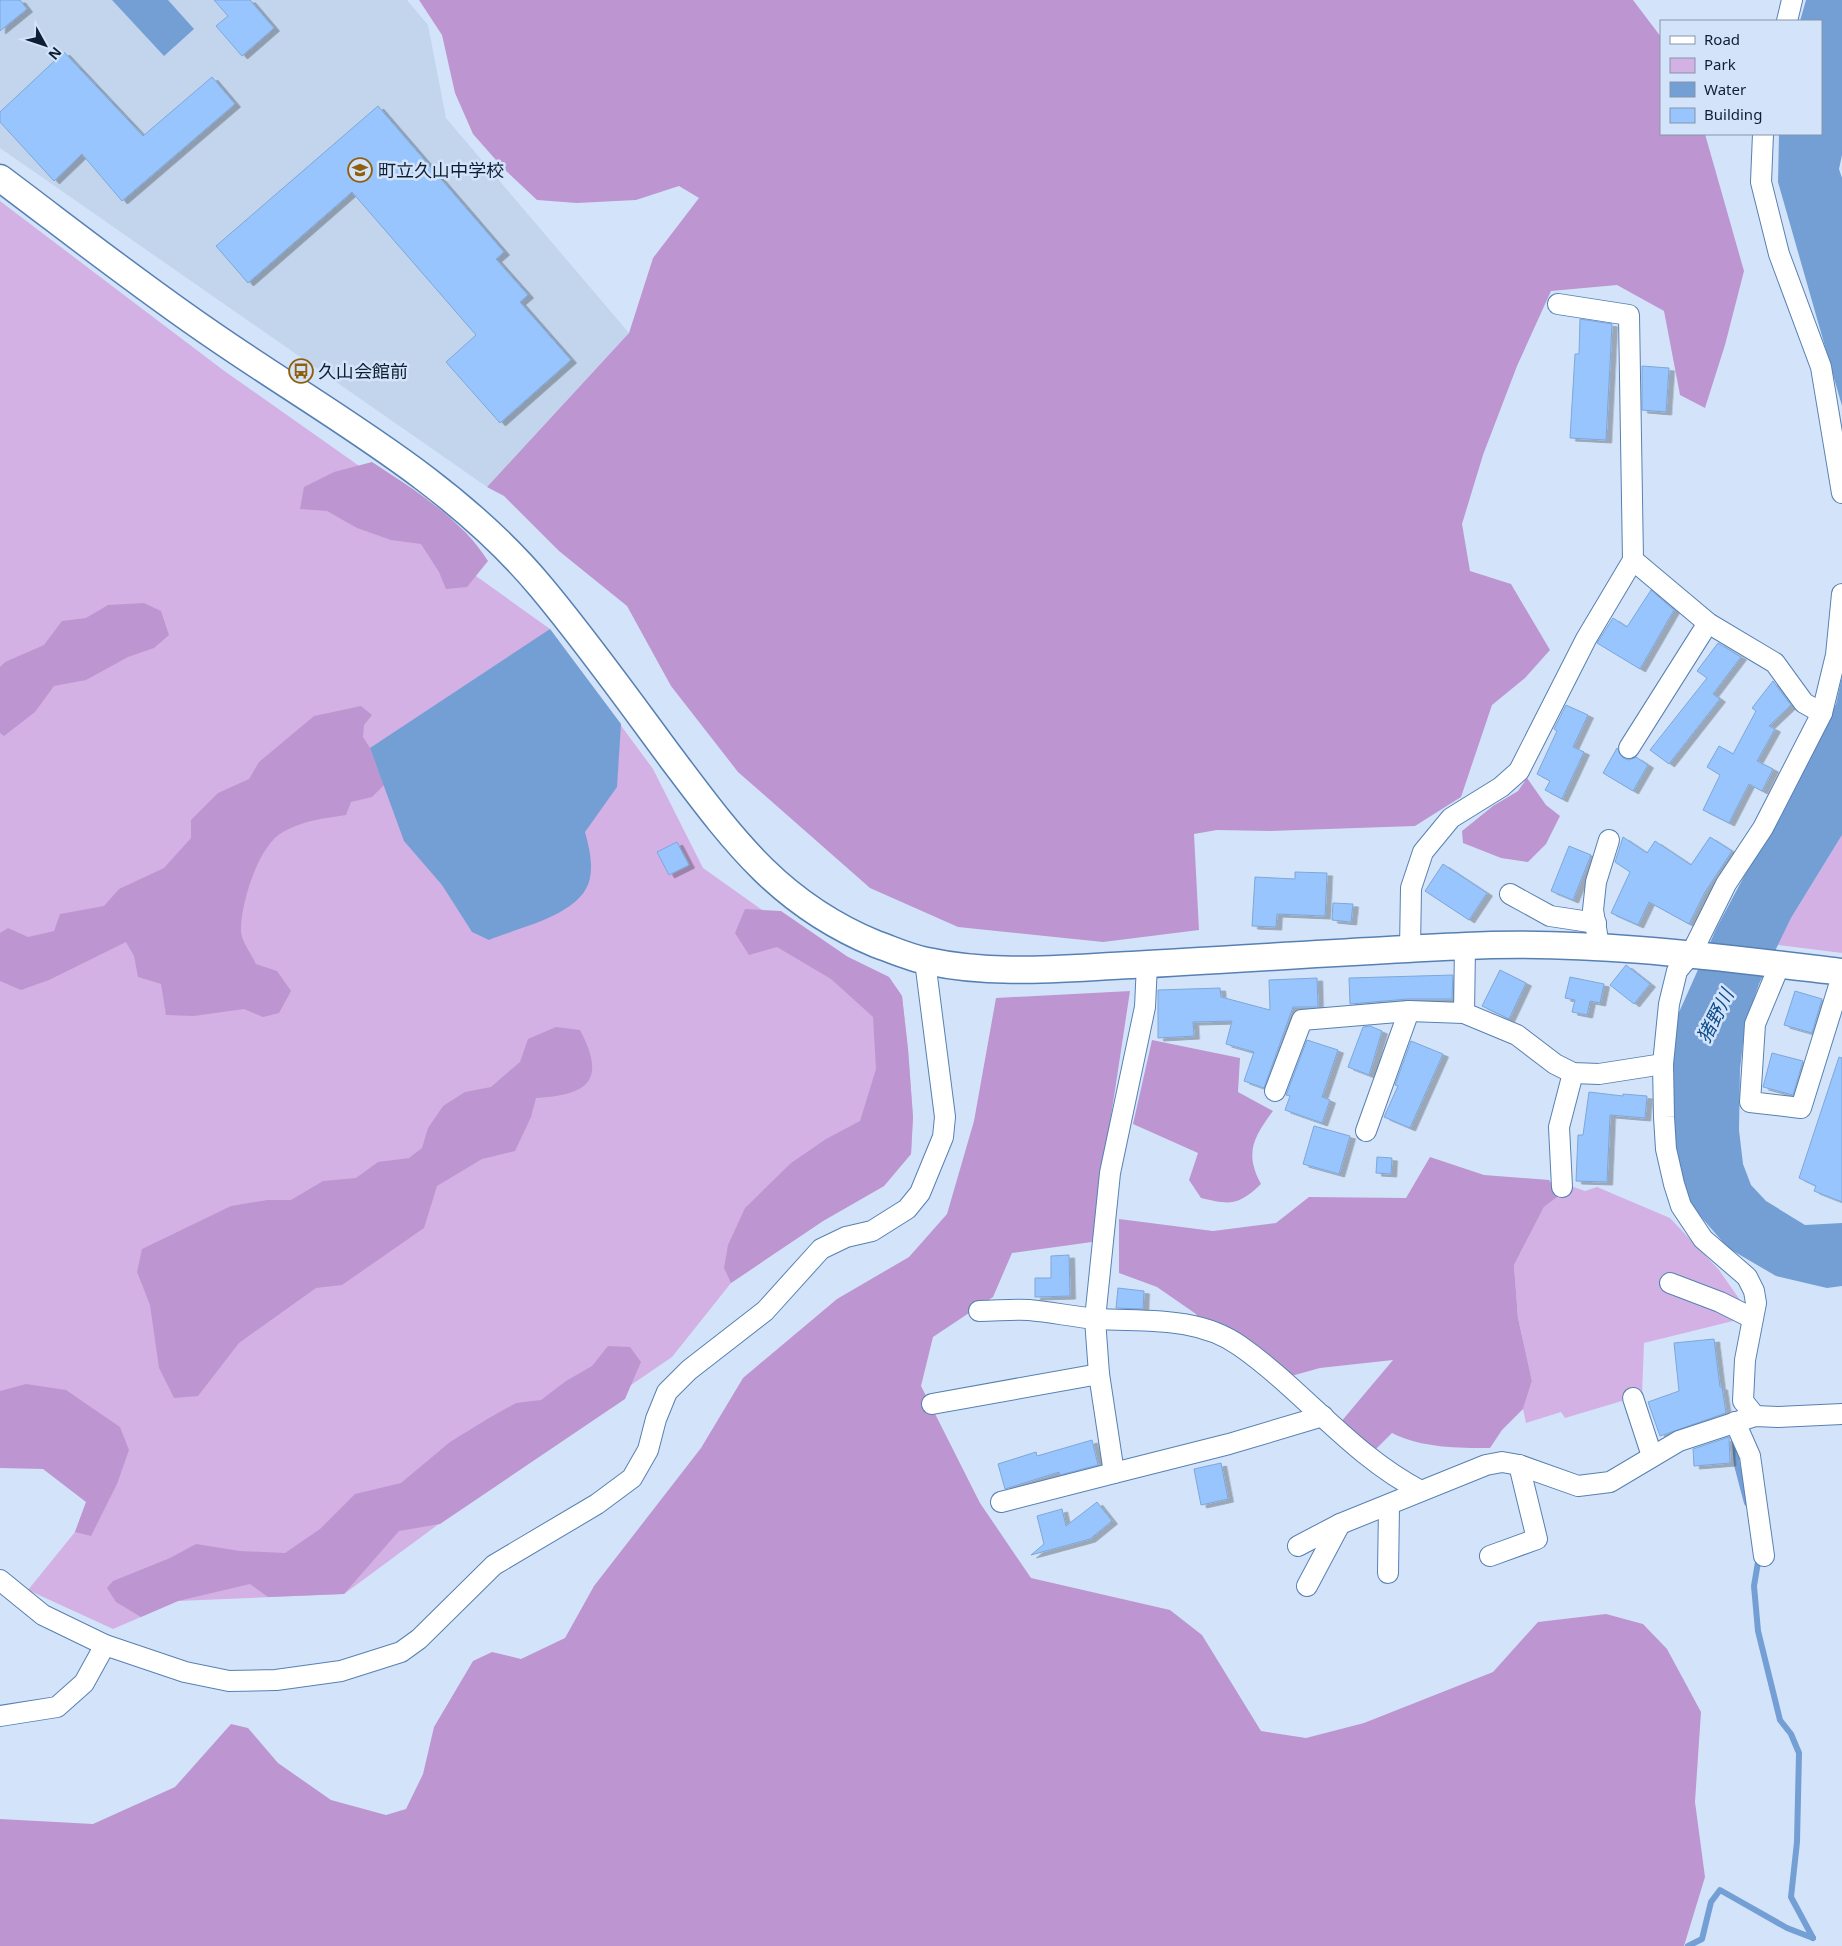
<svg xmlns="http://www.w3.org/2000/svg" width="1842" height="1946" font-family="'Noto Sans','Noto Sans JP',sans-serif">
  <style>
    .built { fill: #c2d5ed }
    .green { fill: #d3b1e4 }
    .forest { fill: #bd96d1 }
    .water { fill: #739fd5 }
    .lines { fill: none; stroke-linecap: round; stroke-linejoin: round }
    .stream { stroke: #739fd5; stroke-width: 6 }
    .building { fill: #98c5fd; stroke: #7ca7da; filter: url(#shadow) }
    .minor-casing { stroke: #5780b2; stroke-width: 22 }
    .tertiary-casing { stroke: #5780b2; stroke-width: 29 }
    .minor { stroke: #fff; stroke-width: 20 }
    .tertiary { stroke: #fff; stroke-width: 26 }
    .labels { text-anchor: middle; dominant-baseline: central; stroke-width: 5; stroke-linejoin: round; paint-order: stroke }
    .poi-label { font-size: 18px; fill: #0f1f33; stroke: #d3e4fa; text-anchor: start }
    .water-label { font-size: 19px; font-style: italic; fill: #0c4c8d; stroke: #d3e4fa }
  </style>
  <defs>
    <filter id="shadow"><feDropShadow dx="5.5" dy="3" stdDeviation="0" flood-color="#0004"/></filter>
  </defs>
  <rect width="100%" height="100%" fill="#d3e4fa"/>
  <path class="built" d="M0,0H407L428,25L446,118L629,333L487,487L0,148Z"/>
  <g class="green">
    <path d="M0,201L223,370L450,530L476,576L550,629L653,769L703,868L785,926L889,977L902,996L908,1049L913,1117L911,1154L884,1186L823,1221L731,1283L672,1357L577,1422L344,1594L178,1601L113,1629L28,1590L75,1532L93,1484L0,1450Z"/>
    <path d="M1842,835V953L1777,945L1791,918Z"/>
    <path d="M1568,1185L1585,1191L1597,1187L1670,1218L1719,1270L1740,1300L1737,1320L1644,1343L1642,1395L1565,1418L1561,1412L1526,1423L1523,1409L1532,1381L1518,1318L1514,1265L1544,1207L1560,1195Z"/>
  </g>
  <g class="forest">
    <path d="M419,0H1633L1661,37V134H1705L1744,271L1725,345L1705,408L1680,395L1664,311L1617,285L1551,291L1517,366L1483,455L1462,524L1470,571L1511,584L1550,650L1525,678L1492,705L1461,797L1415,826L1270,831L1217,830L1194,834L1199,930L1103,942L958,927L870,888L738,772L671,686L627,606L559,551L504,496L487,487L629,333L653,258L699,198L679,186L636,200L577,203L537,200L503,168L473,134L455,93L442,35Z"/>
    <path d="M372,462C413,489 461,518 488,561L467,587L446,589L439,572L421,544L391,540L357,528L327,511L300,509L304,487L334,472Z"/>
    <path d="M144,603L161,611L169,635L154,648L128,657L86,680L54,686L35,712L4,736L0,733V667L5,662L44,645L62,621L86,618L108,605Z"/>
    <path d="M361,706L372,715L364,725L363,737L370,748L384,785L372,797L351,802L346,815C324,818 302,821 283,832C258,845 240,906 241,932C242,942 252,955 256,964L277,971L291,991L279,1013L263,1017L244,1009L194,1016L166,1015L161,984L138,977L134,956L126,942L49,980L21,990L0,981V933L8,928L28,937L54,931L60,914L104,906L119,889L164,868L191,838V820L218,793L249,779L259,762L314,716Z"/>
    <path d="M1527,778L1546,805L1560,816L1546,844L1528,862L1501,858L1463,843L1462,831L1493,806L1518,791Z"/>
    <path d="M745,909L781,911L848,957L889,977L902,996L908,1049L913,1117L911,1154L884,1186L823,1221L731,1283L724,1268L728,1245L745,1208L791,1163L826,1139L860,1121L876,1069L873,1017L831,979L777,947L749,955L735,933Z"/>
    <path d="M1130,991L1092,1242L1012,1253L993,1297L933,1337L921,1386L980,1503L1031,1578L1170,1610L1202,1635L1261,1731L1306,1738L1364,1723L1493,1672L1538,1622L1606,1614L1643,1624L1667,1649L1701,1712L1695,1802L1705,1877L1684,1946H0V1819L93,1824L175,1787L231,1724L248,1728L278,1763L331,1800L386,1815L406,1809L423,1774L434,1727L473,1661L492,1652L521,1659L565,1638L594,1586L701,1448L743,1378L837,1299L909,1257L947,1214L974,1121L996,998Z"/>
    <path d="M556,1027L580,1030C607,1081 588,1095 536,1098L531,1117L515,1151L482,1159L437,1186L424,1228L342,1285L316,1288L239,1343L198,1396L174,1398L159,1368L150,1305L137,1272L142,1249L231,1206L267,1200H291L323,1181L356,1178L378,1162L409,1158L422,1148L428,1128L443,1106L465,1092L491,1087L520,1062L528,1039Z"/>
    <path d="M1152,1040L1240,1058L1238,1092L1273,1111C1254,1137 1244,1153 1261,1184C1238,1206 1230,1205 1201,1198L1189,1180L1198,1153L1133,1124Z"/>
    <path d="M1430,1157L1484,1175L1549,1180L1560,1195L1544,1207L1514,1265L1518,1318L1532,1381L1523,1409L1502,1430L1490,1448C1457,1448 1422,1448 1392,1433L1369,1456L1340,1423L1393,1360L1320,1368L1284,1378L1205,1334L1196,1314L1157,1287L1119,1273V1219L1213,1231L1276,1223L1309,1197L1406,1198Z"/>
    <path d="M608,1346L630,1347L641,1362L625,1399L440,1524L399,1531L344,1594L268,1597L250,1584L178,1601L141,1617L116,1602L107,1588L113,1581L170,1558L196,1544L240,1551L285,1553L320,1529L355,1494L401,1483L450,1442L489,1418L516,1403L541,1400L566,1381L592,1366Z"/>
    <path d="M26,1384L66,1390L120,1427L129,1450L117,1484L91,1536L75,1532L86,1502L43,1469L0,1468V1391Z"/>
  </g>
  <g class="water">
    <path d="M112,0H168L194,29L164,56Z"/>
    <path d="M1806,0H1842V155L1839,169L1842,178V406L1778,182L1779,134H1821V21H1800Z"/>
    <path d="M550,629L621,724L617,787L585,832C589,847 593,863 590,878C583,915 519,927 489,940L472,932L442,885L404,841L370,748Z"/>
    <path d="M1842,676V835L1791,918L1759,984L1745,1025L1740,1069L1739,1130L1743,1164L1751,1185L1766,1201L1805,1225L1842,1223V1286L1827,1288L1776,1276L1728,1248L1683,1196L1673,1140L1672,1028L1717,927L1836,704Z"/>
  </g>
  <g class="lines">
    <g class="stream">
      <path d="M1735,1443L1737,1465L1747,1503"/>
      <path d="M1759,1556L1754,1586L1758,1631L1780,1720L1791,1734L1799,1753L1797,1842L1791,1897L1813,1938"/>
      <path d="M1688,1946L1702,1939L1711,1902L1720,1890L1787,1928L1813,1938"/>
    </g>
  </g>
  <g class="building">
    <path d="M0,0H20L27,9L0,31Z"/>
    <path d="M214,0H250L274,28L242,56L216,26L228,16Z"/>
    <path d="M64,52L143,136L212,77L235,104L122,201L82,154L54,181L0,122V112Z"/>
    <path d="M378,106L504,252L496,259L528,295L520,302L571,360L500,423L446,362L476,335L352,192L248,283L216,246Z"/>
    <path d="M1580,319L1612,324L1606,440L1570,438L1575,354H1579Z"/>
    <path d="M1642,366L1669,368L1666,412L1642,410Z"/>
    <path d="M1651,590L1674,610L1640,669L1597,643L1613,618L1627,627Z"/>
    <path d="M1718,643L1741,657L1713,694L1720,699L1669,764L1650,750L1707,678L1697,671Z"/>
    <path d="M1773,681L1791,705L1769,726L1775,729L1757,761L1773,769L1762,791L1749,784L1729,823L1703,810L1720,775L1707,767L1719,746L1733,754L1756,711L1752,708Z"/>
    <path d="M1566,705L1588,715L1573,747L1584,752L1562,799L1545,790L1550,781L1537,774L1557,731L1554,729Z"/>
    <path d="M1617,748L1623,758L1629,760L1636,757L1648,765L1633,791L1603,773Z"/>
    <path d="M1623,837L1647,853L1655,841L1691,865L1710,837L1732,851L1705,892L1689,924L1649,902L1638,925L1611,913L1630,872L1615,862Z"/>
    <path d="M677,842L689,865L669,875L657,852Z"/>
    <path d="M1569,846L1591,855L1573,900L1551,891Z"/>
    <path d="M1443,864L1487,893L1469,920L1425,891Z"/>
    <path d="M1295,872L1327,873L1325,916L1277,914L1276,927L1252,926L1255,877L1295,879Z"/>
    <path d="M1333,903L1353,904L1351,922L1332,920Z"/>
    <path d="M1626,965L1650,984L1634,1004L1610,985Z"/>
    <path d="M1500,970L1526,983L1509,1019L1482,1006Z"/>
    <path d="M1453,975L1452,999H1408L1350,1004L1349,978Z"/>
    <path d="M1570,977L1604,984L1600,1003L1590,1001L1587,1015L1572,1012L1575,1000L1565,998Z"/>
    <path d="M1317,978L1318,1007H1293L1264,1088L1244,1081L1254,1052L1226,1044L1232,1021L1193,1022L1194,1036L1158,1038V990L1220,988L1221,997L1270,1010L1269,980Z"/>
    <path d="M1795,991L1822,999L1812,1033L1784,1025Z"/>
    <path d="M1370,1026L1382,1031L1369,1075L1348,1067L1363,1027Z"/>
    <path d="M1307,1040L1338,1050L1322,1097L1330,1100L1322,1123L1285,1110L1290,1096L1286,1095Z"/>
    <path d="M1411,1041L1443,1054L1410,1128L1384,1117L1398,1086L1395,1085Z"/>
    <path d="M1772,1053L1803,1061L1793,1095L1763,1087Z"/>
    <path d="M1839,1057L1842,1058V1202L1814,1191L1816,1186L1799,1178Z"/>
    <path d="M1589,1092L1623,1096V1094L1647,1096L1645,1118L1610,1115L1607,1182L1576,1181L1578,1135H1583Z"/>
    <path d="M1314,1126L1350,1136L1339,1174L1303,1164Z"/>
    <path d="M1377,1157L1392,1158L1391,1174L1376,1173Z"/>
    <path d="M1069,1255L1070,1296L1035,1297V1278H1051V1256Z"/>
    <path d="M1118,1288L1144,1291L1143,1309L1116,1308Z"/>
    <path d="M1714,1339L1720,1387H1722L1726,1413L1660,1436L1648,1402L1679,1391L1674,1343Z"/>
    <path d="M1729,1437L1730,1463L1694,1466L1693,1449Z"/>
    <path d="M1092,1440L1098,1465L1060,1475L1059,1472L1005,1489L998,1464L1036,1452L1037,1456Z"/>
    <path d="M1221,1463L1228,1499L1201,1505L1194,1469Z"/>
    <path d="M1097,1502L1112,1521L1090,1539L1031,1555L1044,1544L1037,1516L1062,1509L1066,1526Z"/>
  </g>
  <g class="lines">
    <g class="minor-casing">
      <g id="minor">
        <path d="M1787,21L1792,0"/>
        <path d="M1763,134L1761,182L1779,254L1821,367L1842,493"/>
        <path d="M1633,560L1708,623L1775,663L1804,703L1822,713"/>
        <path d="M1629,748L1708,623"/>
        <path d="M1510,894L1550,916L1596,923"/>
        <path d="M1599,946L1593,910L1596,882L1609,840"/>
        <path d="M1410,949L1411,888L1423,852L1451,818L1501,787L1519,771L1586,639L1633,560L1629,315L1558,304"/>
        <path d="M1147,964L1145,1007L1110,1173L1095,1319L1099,1374L1114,1473L1229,1444L1323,1416"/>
        <path d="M1780,964L1755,1024L1750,1102L1801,1108L1842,976"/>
        <path d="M1464,1013L1465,946"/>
        <path d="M1275,1091L1302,1020L1409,1011L1464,1013L1517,1035L1555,1064L1573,1073L1599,1074L1663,1064"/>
        <path d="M1366,1131L1409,1011"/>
        <path d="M1562,1187L1559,1127L1573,1073"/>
        <path d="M1670,1283L1720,1302L1752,1318"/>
        <path d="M979,1311C996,1311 1013,1309 1029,1310C1052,1312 1074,1317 1097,1319C1145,1322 1198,1316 1240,1346C1303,1390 1351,1455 1421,1491"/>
        <path d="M1633,1398L1652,1456"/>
        <path d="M932,1404L1099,1374"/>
        <path d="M1755,1416L1743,1401L1745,1360L1756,1303L1754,1291L1747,1277L1703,1239L1681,1206L1674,1184L1666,1149L1664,1117L1663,1064L1669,1004L1677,971L1691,954L1726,884L1763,828L1822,713L1836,655L1842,594"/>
        <path d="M1735,1422L1750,1456L1764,1556"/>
        <path d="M1001,1502L1114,1473"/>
        <path d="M1298,1546L1340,1524L1486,1465L1502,1462L1519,1465L1578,1486L1610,1482L1679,1441L1755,1416L1778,1417L1842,1414"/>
        <path d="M1490,1556L1537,1539L1519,1465"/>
        <path d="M1388,1573L1389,1506"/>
        <path d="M0,1580L43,1615L105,1645L185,1672L229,1681L276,1680L341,1671L401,1652L419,1639L494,1565L597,1504L632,1478L648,1450L656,1419L667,1392L689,1370L765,1311L821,1249L846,1237L872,1231L907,1209L920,1193L943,1137L945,1117L925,961"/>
        <path d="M1307,1586L1340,1524"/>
        <path d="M0,1716L57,1707L84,1683L105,1645"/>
      </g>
    </g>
    <g class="tertiary-casing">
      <path id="tertiary" d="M0,178C72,232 143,288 217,338C329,415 453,481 541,587C587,642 629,701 672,759C733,840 779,904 876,944C893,950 910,958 927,961C995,976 1064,968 1132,965C1243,959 1354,951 1466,946C1592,940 1717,957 1842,972"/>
    </g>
    <use href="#minor" class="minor"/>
    <use href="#tertiary" class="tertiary"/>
  </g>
  <defs>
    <g id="school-ring" transform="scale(1.25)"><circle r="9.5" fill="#d3e4fa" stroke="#8f5f0b" stroke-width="1.5"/><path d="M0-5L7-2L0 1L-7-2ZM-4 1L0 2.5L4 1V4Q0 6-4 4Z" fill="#8f5f0b"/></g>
    <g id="bus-ring" transform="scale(1.25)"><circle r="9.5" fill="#d3e4fa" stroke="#8f5f0b" stroke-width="1.5"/><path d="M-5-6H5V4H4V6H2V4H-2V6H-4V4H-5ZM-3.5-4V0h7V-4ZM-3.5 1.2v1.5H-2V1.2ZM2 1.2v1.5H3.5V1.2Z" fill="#8f5f0b"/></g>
  </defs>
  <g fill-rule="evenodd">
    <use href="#school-ring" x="360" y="170"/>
    <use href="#bus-ring" x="301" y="371"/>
  </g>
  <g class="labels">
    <g class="poi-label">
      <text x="378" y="170">町立久山中学校</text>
      <text x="318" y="371">久山会館前</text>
    </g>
    <g class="water-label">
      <text transform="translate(1715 1016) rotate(-63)">猪野川</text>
    </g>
  </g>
  <rect x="1660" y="20" width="162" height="115" fill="#d3e4fa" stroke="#8595aa"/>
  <rect x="1670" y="36" width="25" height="8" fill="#ffffff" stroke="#8595aa"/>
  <text x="1704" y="45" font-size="15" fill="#0f1f33">Road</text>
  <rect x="1670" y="58" width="25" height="15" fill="#d3b1e4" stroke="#8595aa"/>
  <text x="1704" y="70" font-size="15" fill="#0f1f33">Park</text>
  <rect x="1670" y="82" width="25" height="15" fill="#739fd5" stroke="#8595aa"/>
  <text x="1704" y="95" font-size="15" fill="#0f1f33">Water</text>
  <rect x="1670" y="108" width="25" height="15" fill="#98c5fd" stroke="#8595aa"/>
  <text x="1704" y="120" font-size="15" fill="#0f1f33">Building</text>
  <g transform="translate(45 45) rotate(130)" stroke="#d3e4fa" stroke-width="4" paint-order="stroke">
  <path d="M0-4L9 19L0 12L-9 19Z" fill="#0f1f33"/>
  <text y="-8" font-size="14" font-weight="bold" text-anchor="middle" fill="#0f1f33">N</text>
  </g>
</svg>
